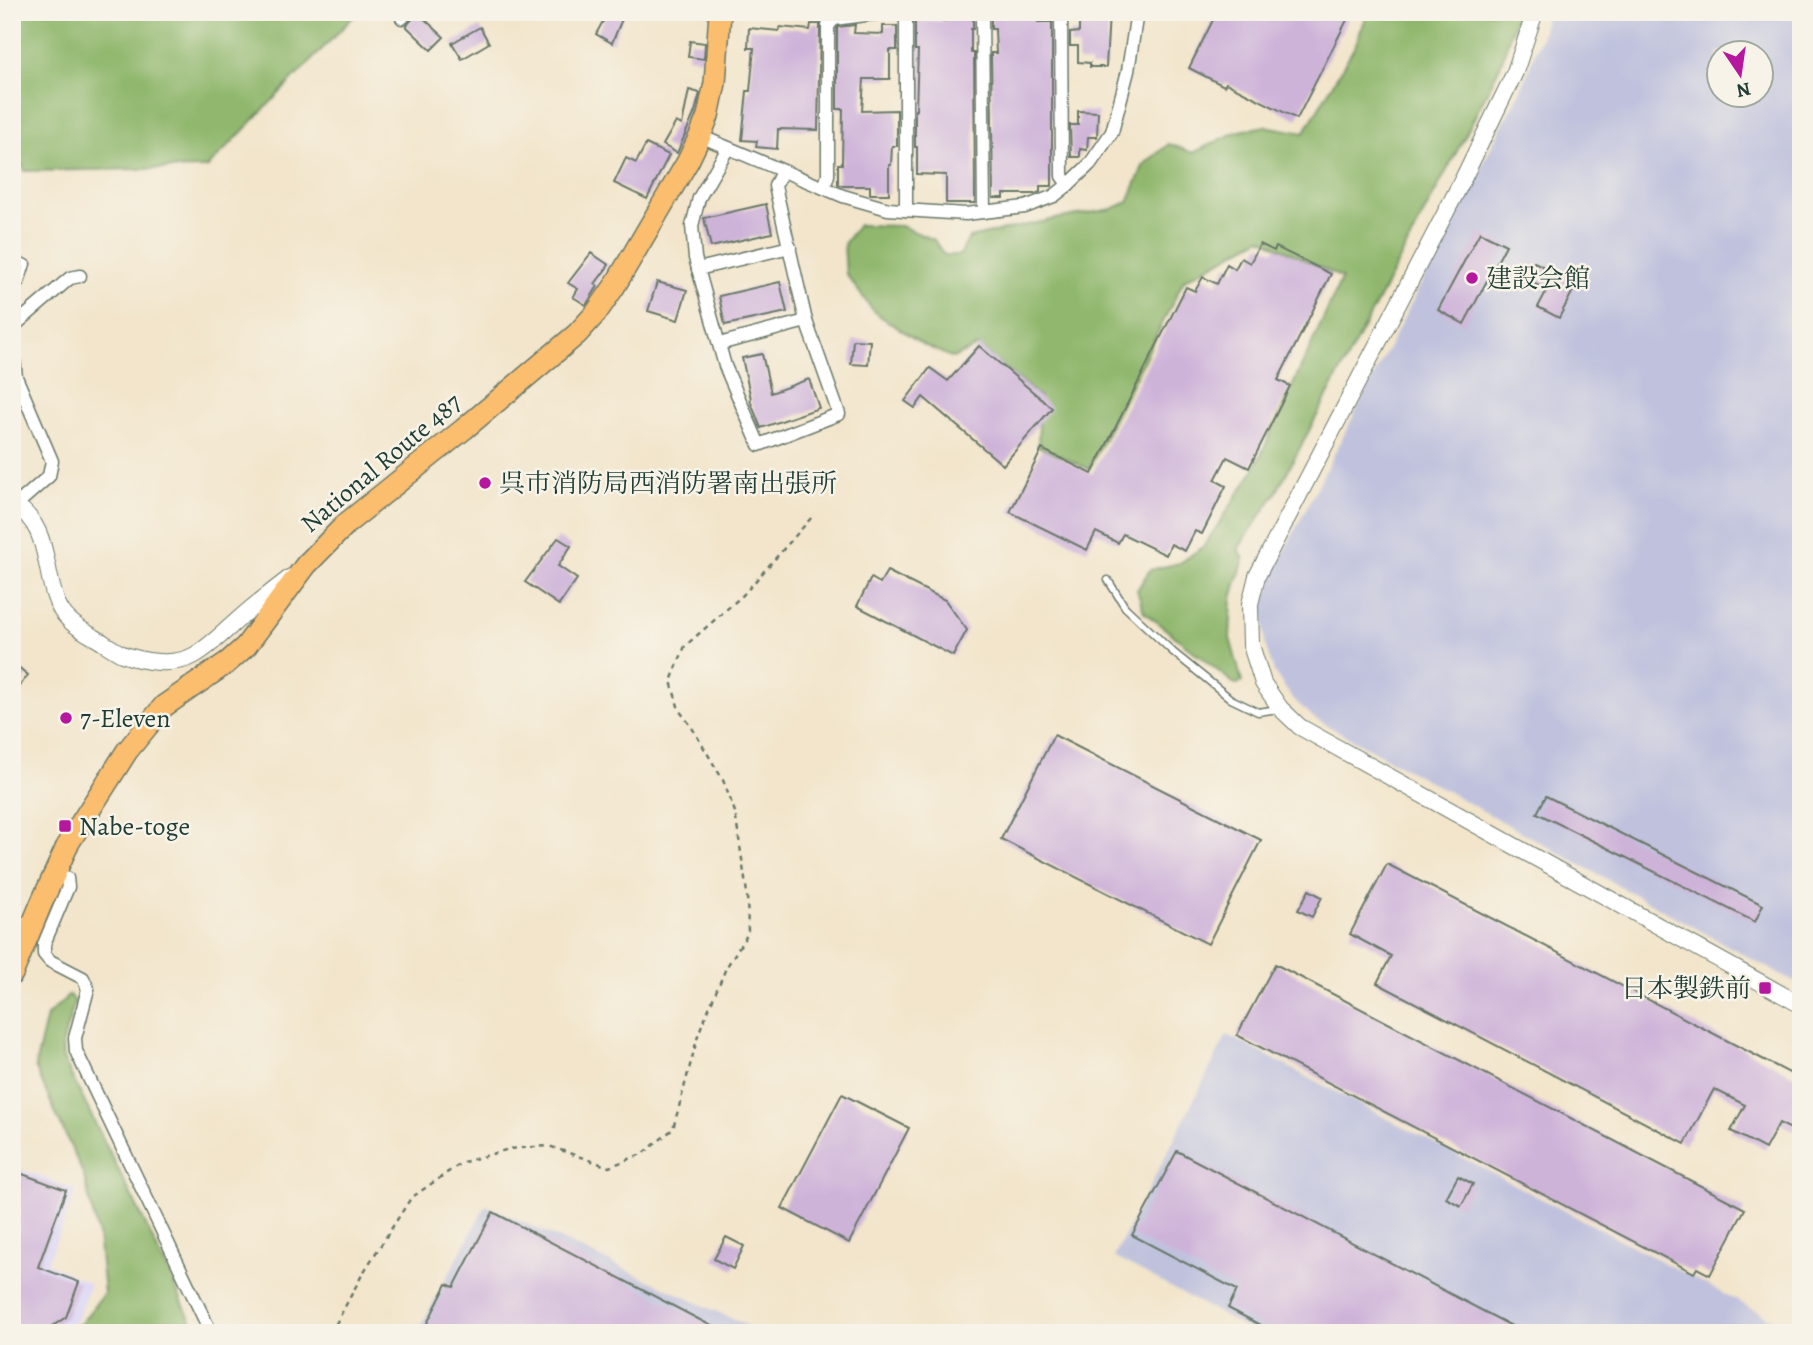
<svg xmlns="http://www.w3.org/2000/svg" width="1813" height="1345" font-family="Alegreya,'Noto Serif JP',serif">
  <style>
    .built { fill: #dad6f7 }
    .industrial { fill: #c0c2dd; fill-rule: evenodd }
    .forest { fill: #90b76d; stroke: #587a50; stroke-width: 2 }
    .building { fill: #ceb3d9 }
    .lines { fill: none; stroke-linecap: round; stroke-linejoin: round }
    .service-casing { stroke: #697869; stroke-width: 9 }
    .minor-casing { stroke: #697869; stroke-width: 15 }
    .tertiary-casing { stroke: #697869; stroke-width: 18 }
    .trunk-casing { stroke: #697869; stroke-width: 24 }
    .path { stroke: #697869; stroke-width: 2.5; stroke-dasharray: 5 5; stroke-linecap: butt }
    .service { stroke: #fff; stroke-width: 6 }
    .minor { stroke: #fff; stroke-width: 12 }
    .tertiary { stroke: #fff; stroke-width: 16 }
    .trunk { stroke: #fbbd6e; stroke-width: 21 }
    .poi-dot { fill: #b5179e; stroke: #f7f3e8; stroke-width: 2.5 }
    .labels { text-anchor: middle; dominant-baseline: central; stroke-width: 5; stroke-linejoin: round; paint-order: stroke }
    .poi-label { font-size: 26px; fill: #1f3d34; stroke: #f7f3e8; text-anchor: start }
    .street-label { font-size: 26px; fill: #1f3d34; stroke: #f7f3e8 }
  </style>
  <rect width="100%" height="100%" fill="#f7f3e8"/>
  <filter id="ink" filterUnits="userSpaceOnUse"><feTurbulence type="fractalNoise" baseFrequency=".0143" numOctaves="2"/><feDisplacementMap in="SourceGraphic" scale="14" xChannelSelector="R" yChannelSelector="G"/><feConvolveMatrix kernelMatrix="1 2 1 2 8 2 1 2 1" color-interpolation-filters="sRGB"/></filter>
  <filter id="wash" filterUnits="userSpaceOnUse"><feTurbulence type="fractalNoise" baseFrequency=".00686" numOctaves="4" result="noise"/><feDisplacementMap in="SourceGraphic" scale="28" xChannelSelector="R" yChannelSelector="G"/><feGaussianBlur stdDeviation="1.57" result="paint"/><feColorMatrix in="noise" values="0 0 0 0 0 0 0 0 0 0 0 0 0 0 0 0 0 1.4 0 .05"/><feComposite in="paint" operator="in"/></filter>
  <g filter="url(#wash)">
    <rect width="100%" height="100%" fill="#f2e5cb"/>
    <path class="built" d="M12,1166L77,1190L47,1263L90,1284L77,1320L57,1333H12Z"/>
    <g class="industrial">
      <path d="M1547,12H1801V986L1314,718L1292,698L1274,672L1265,644L1263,611L1269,581L1523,85L1542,34ZM1718,52H1760V94H1718Z"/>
      <path d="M1227,1035L1799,1333H1255L1114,1257Z"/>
      <path d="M486,1205L752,1328L749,1333H417Z"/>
    </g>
    <g class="forest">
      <path d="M12,12H358L207,168L25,171L12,146Z"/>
      <path d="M1368,12H1517L1500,66L1466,134L1276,493L1238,549L1244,559L1232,598L1230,638L1242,682L1236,685L1144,612L1137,590L1150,570L1180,563L1204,546L1254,470L1342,278L1261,238L1184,280L1089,469L1038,446L1040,397L978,346L953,358L924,345L874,312L846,274L844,244L858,225L901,226L934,240L944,255H960L969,238L1055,219L1112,209L1128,202L1144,164L1169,144L1193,153L1236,132L1265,126L1304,133L1355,46Z"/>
      <path d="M69,995L75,1001L62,1044L63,1059L139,1211L197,1333H66L81,1323L104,1293L98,1235L84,1176L35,1067L47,1016Z"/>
    </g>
    <g id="blocks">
      <g class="building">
        <path d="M608,12H625L612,43L596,34Z"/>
        <path d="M962,12H973V29H971V53H974L975,203H946V175L917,174V147H915V110H916L918,50H915V21H946V14H962Z"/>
        <path d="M991,12H1038V22H1052V186H1040V192L1035,194H1004V198H993L991,53H996L995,29H991Z"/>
        <path d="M1217,12H1351L1297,119L1226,83L1224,86L1189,68Z"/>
        <path d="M418,13L444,37L431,50L406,26Z"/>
        <path d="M1079,13H1109L1106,67H1090V63L1078,62V46H1070V33L1079,32Z"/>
        <path d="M811,24H820L818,130L778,129L777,149L756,147L757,141L742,140L747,91H750L754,48H748L749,28L779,31L780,27L810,30Z"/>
        <path d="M855,25L854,33L883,34V26H897V50H890V79H864L862,111L897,110V146H892L891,165H889V194H870V186H843L838,184V164H842L843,109H837V29L838,27Z"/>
        <path d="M480,27L489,43L462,59L452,43Z"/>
        <path d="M690,41L705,43L704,59L688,57Z"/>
        <path d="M689,90L700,93L695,112L677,153L663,145L676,122L682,125Z"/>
        <path d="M1078,111L1098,112L1097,137H1088L1087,150L1080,149V157H1071L1070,125H1078Z"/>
        <path d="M646,144L669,155L647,199L614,183L626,158L636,163Z"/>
        <path d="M766,204L772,233L711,247L704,218Z"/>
        <path d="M1480,232L1506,245L1464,324L1438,310Z"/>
        <path d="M1260,244L1274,251L1276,247L1331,274L1278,380L1290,386L1249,468L1227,457L1215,480L1226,486L1202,534L1195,531L1185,551L1171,544L1166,555L1123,534L1118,543L1096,532L1087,550L1010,512L1042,449L1092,474L1186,287L1195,291L1203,277L1217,284L1227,264L1235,269L1241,258L1250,263Z"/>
        <path d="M591,253L609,265L595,284L598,286L586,305L573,297L578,289L568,283Z"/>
        <path d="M1534,262L1577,283L1559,318L1538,307L1547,290L1525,279Z"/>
        <path d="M657,282L687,290L678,320L648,311Z"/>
        <path d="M780,282L787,312L725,325L719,296Z"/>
        <path d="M853,340L870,341L868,365L851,364Z"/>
        <path d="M979,346L1052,408L1003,465L923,397L915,408L905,401L930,368L948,381Z"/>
        <path d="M762,354L771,393L809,379L819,408L761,428L750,400L751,399L742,358Z"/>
        <path d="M558,538L571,546L558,566L577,579L559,605L525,582Z"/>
        <path d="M887,571L945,600L967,630L953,656L857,606L871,578L880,583Z"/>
        <path d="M12,662L28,675L12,696Z"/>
        <path d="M1054,735L1261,840L1208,944L1001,839Z"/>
        <path d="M1546,796L1763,905L1755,922L1537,813Z"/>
        <path d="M1387,864L1801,1079V1134L1779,1123L1765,1149L1731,1131L1745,1105L1714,1089L1685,1144L1377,983L1391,956L1350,934Z"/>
        <path d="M1309,890L1322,897L1312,917L1298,910Z"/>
        <path d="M1275,964L1745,1209L1710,1275L1697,1268L1694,1273L1237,1035Z"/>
        <path d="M842,1094L909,1128L849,1243L782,1208Z"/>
        <path d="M1177,1151L1525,1333H1275L1228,1308L1237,1290L1132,1235Z"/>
        <path d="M17,1172L66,1190L38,1267L79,1282L66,1317L42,1333H12V1186Z"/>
        <path d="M1458,1176L1473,1184L1461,1206L1446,1198Z"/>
        <path d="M493,1212L725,1333H422L447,1284L454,1287Z"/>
        <path d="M726,1237L744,1246L733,1269L714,1259Z"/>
      </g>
    </g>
  </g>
  <g filter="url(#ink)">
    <use href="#blocks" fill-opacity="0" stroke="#697869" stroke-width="2"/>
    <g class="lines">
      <g class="service-casing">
        <g id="service">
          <path d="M12,256L27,264L21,283L12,284"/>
          <path d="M1108,580L1125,607L1173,652L1231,699L1258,712L1278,709"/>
        </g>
      </g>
      <g class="minor-casing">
        <g id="minor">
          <path d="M982,12L984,212"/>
          <path d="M1061,12L1062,176L1068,185"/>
          <path d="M402,18L408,12"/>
          <path d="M700,136L843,196L888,209L966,214L1025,207L1054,196L1068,185L1090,164L1112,132L1128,71L1137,12"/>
          <path d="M728,148L699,198L692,226L695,258L725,366L759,445L839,414L806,321L775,186L782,171"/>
          <path d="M824,188L828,175V26L834,19L889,12"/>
          <path d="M906,210V12"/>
          <path d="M698,269L790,247"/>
          <path d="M12,338L15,325L70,278L80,276"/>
          <path d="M12,343L16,377L52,461L49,476L16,505"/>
          <path d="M719,344L806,321"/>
          <path d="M56,871L67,878L68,887L44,944V954L50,961L83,978L88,989L75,1038L76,1051L211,1333"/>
          <path d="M12,920L31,928"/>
        </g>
      </g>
      <g class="tertiary-casing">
        <g id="tertiary">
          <path d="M1535,12L1515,72L1462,181L1257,576L1250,604L1251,645L1263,683L1280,708L1300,727L1801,1005"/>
          <path d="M12,503C49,525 43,562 55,597C62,620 80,629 99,640C107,645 114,650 122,654C144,662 174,667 195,655C212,645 226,630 241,617C257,603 274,590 291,577"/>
        </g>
      </g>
      <g class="trunk-casing">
        <path id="trunk" d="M12,974L41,904L69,842L127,751L164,706L228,662L246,646L306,565L347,523L464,429L577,334L596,313L614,287L688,161L700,136L708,116L715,83L720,12"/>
      </g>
      <path class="path" d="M331,1333L363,1273L411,1198L461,1163L509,1149L549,1146L609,1167L644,1153L673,1129L699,1032L726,968L748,933L747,893L735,812L723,780L691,726L679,710L671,681L685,646L743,595L812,517"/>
      <use href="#service" class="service"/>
      <use href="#minor" class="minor"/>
      <use href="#tertiary" class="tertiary"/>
      <use href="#trunk" class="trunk"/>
    </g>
  </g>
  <g class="poi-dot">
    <circle cx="1472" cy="278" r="7"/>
    <circle cx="485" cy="483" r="7"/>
    <circle cx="66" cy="718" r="7"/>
    <rect x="58" y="819" width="14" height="14" rx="3.5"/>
    <rect x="1758" y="981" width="14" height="14" rx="3.5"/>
  </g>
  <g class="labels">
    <g class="poi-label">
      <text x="1486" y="278">建設会館</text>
      <text x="499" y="483">呉市消防局西消防署南出張所</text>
      <text x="80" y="718">7-Eleven</text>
      <text x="79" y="826">Nabe-toge</text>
      <text x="1751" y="988" text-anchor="end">日本製鉄前</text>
    </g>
    <g class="street-label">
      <text transform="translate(381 463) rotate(-40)">National Route 487</text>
    </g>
  </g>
  <rect width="1813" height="1345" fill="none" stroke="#f7f3e8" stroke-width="42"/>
  <g transform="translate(1740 74) rotate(167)"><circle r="33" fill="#f7f3e8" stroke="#a1aaa0" stroke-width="2"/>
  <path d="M0-5L12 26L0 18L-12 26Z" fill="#b5179e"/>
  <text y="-10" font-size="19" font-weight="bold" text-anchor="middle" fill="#1f3d34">N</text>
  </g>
</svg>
